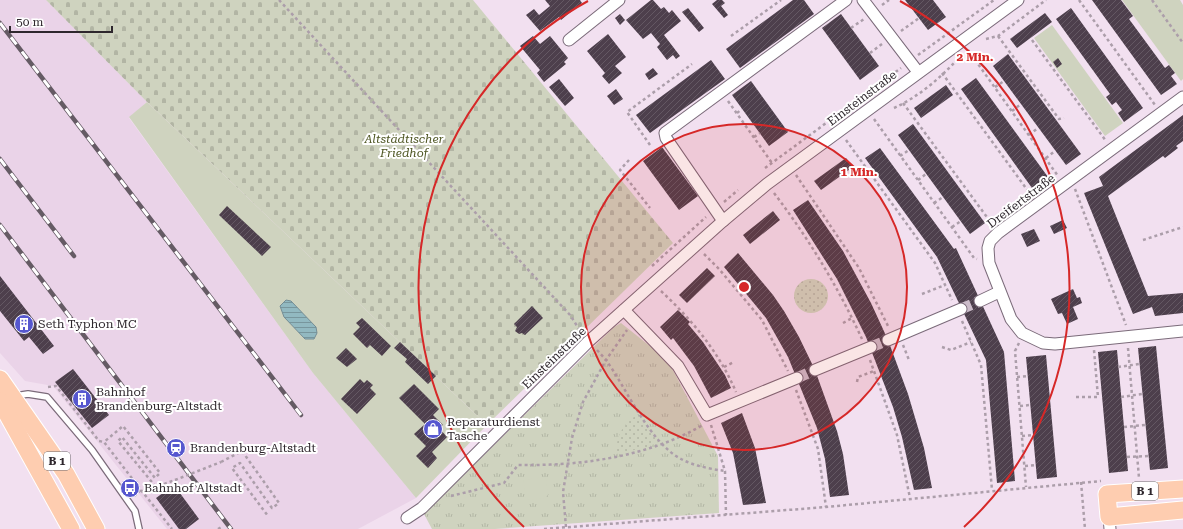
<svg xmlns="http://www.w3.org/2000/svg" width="1183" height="529" font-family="'Roboto Serif',serif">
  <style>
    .built { fill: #ead3e8 }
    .grass { fill: url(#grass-tufts) }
    .cemetery { fill: url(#cemetery-stones) }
    .park { fill: url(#park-dots) }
    .garden { fill: #cfd3bf }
    .water { fill: url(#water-rules); stroke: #748d95 }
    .building { fill: url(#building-hatch) }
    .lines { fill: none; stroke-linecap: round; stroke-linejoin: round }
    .street-tunnel { stroke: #cbbbc9; stroke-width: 11; stroke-dasharray: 11 5.5; stroke-linecap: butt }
    .lane-casing { stroke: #7b6b7a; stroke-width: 8 }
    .street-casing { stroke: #7b6b7a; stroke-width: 13 }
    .primary-casing { stroke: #fff; stroke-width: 19 }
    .path { stroke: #ac9eaa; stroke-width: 2.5; stroke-dasharray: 3 3; stroke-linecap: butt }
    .lane { stroke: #fff; stroke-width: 5.5 }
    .street { stroke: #fff; stroke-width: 11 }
    .primary { stroke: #fecdb0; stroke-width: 17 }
    .rail-casing { stroke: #655b64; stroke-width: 4.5 }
    .rail { stroke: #fff; stroke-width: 3; stroke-dasharray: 9; stroke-linecap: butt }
    .path-bridge { stroke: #ac9eaa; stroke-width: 2.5; stroke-dasharray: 3 3; stroke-linecap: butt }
    .ring { fill: none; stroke: #d62828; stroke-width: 2 }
    .labels { text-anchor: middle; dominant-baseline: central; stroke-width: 4; stroke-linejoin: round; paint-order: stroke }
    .shield { fill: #fff; stroke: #6d686c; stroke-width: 1 }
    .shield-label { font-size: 11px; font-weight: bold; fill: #2e272d }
    .street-label { font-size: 12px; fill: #2e272d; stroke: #fff }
    .park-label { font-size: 12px; font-style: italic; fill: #4f5724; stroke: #fff }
    .poi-label { font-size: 12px; fill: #2e272d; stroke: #fff; text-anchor: start }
    .centre { fill: #d62828; stroke: #fff; stroke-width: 2 }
    .ring-label { font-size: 12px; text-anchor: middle; font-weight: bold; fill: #d62828; stroke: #fff; stroke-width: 4; stroke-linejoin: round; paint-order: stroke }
  </style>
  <defs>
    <pattern id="grass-tufts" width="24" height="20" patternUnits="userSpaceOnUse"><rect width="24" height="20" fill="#cfd3bf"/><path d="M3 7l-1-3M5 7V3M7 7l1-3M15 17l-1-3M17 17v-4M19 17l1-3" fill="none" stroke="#b2b5a4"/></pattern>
    <pattern id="cemetery-stones" width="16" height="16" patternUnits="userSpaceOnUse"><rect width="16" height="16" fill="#cfd3bf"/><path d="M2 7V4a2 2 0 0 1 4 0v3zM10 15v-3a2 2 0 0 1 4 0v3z" fill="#b2b5a4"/></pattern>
    <pattern id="park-dots" width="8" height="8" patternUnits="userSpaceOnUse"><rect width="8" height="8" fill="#cfd3bf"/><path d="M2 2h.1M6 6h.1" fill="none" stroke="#b2b5a4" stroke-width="1.8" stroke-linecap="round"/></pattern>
    <pattern id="water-rules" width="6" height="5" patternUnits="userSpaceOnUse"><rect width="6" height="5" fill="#92b9c1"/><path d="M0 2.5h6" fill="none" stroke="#78969d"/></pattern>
    <pattern id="building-hatch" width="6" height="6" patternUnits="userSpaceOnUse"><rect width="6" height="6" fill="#4d3f4c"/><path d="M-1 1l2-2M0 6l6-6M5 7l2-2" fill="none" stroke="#645863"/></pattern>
  </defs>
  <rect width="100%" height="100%" fill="#f2e0f0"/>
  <path class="built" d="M0,0H46L147,102L129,118L313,373L416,498L358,529H167L53,386L25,381L0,353Z"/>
  <path class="grass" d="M621,323L665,358L673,370L718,456L719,513L495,529H432L424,514L614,327Z"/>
  <path class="cemetery" d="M46,0H473L673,243L487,425L147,102Z"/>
  <g class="park">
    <circle cx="811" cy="296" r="17"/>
    <path d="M637,415L658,442L648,447L616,454C616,437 622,424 637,415Z"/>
  </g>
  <g class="garden">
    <path d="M1122,0H1180L1183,5V79L1181,81Z"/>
    <path d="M1052,25L1123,123L1105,136L1034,38Z"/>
    <path d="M147,102L487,425L416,498L313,373L129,117Z"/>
    <path d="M546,477L548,495L545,498L528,500L525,496L523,480Z"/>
  </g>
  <path class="water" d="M286,300L291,301L316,327L317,333L314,339H305L284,317L280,306Z"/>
  <g class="building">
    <path d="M545,0H580L582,3L561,20L559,17L540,31L526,15L534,9L539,15L550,6Z"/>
    <path d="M651,0H653L661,9L664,7L669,13L672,10L681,21L664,35L680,56L676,59L673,55L667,60L657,47L660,44L651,33L643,39L626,20Z"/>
    <path d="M717,0H722L725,3L721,6L728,15L724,18L712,4Z"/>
    <path d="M793,0H804L814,14L740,68L726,49Z"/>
    <path d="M905,0H933L946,17L928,30Z"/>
    <path d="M1092,0H1121L1133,16L1129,19L1165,68L1169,65L1175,73L1171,76L1177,84L1161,95Z"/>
    <path d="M688,8L704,28L699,32L682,12Z"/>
    <path d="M1071,8L1143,108L1124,122L1118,113L1122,110L1116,102L1112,105L1106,97L1110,94L1056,19Z"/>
    <path d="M1045,13L1052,22L1017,48L1010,39Z"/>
    <path d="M620,14L625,20L620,25L615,18Z"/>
    <path d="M841,14L879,66L860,80L822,28Z"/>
    <path d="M608,34L626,57L615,66L622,73L609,84L602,76L605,73L587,51Z"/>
    <path d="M533,36L540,44L550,36L568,58L564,62L566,64L544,82L537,73L540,70L520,46Z"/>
    <path d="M1008,54L1081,154L1066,165L993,66Z"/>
    <path d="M1058,58L1062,64L1057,68L1053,62Z"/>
    <path d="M711,60L725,79L650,133L636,115Z"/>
    <path d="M653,68L658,74L649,80L645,74Z"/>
    <path d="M976,78L1048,177L1032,188L961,89Z"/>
    <path d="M559,79L574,98L565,106L549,87Z"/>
    <path d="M751,81L788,132L769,146L732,95Z"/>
    <path d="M946,85L953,95L921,118L914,108Z"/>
    <path d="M616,89L623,99L614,105L607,96Z"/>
    <path d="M1183,115V141L1176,146L1178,148L1165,158L1163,156L1108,196L1148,296L1183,293V313L1155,316L1152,307L1133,314L1084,193L1103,186L1099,177Z"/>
    <path d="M913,124L985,223L970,234L898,135Z"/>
    <path d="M662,147L698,196L679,210L643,161Z"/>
    <path d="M880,148L954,249L956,248L1004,352L1015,481L997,483L986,360L937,257L865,158Z"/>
    <path d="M846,158L853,167L821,190L814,181Z"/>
    <path d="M808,200L843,251L871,303L888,340L908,394L924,448L932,488L914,490L902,437L893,407L866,337L837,279L793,210Z"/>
    <path d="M227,206L271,247L262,256L219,215Z"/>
    <path d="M773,211L780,220L750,244L743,235Z"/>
    <path d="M1063,220L1067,228L1054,234L1050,226Z"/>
    <path d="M1034,229L1040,241L1027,247L1021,234Z"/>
    <path d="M738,253L773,295L784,311L799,337L815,370L837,431L843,454L849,495L830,497L825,459L817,428L788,357L766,318L724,267Z"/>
    <path d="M707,268L715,276L687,303L679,295Z"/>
    <path d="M0,276L54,346L43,354L29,337L24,341L0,311Z"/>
    <path d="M1073,289L1077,298L1080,297L1082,303L1073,307L1078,319L1067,324L1062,313L1058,314L1051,299Z"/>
    <path d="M532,306L543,318L525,335L522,333L519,334L515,331L517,327L514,324Z"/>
    <path d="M678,310L690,322L688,324L703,342L725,375L731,388L711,398L694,366L673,338L671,340L660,327Z"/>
    <path d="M362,318L391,346L382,356L370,345L367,348L353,334L360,327L356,323Z"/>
    <path d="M400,342L436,376L428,384L405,362L407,359L394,348Z"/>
    <path d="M1156,346L1168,468L1150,470L1138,348Z"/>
    <path d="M346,348L357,359L347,367L336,358Z"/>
    <path d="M1117,350L1128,471L1109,473L1098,352Z"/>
    <path d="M1046,355L1057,477L1037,479L1026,357Z"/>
    <path d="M73,369L109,415L92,428L55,382Z"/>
    <path d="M360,379L364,383L367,380L373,385L370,388L376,394L357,414L341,399Z"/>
    <path d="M414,384L439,409L433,415L443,425L439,428L447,437L432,452L437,458L428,468L416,456L426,446L414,434L425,424L399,398Z"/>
    <path d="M742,413L755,448L766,503L743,505L733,453L721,423Z"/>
    <path d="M174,485L199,519L186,529H179L156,498Z"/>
  </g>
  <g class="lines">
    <g class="street-tunnel">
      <path d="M961,309L980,301"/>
      <path d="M871,347L888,340"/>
      <path d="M797,378L815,370"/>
    </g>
    <g class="lane-casing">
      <path id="lane" d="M15,396L28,394L47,397L92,450L135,511L139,529"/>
    </g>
    <g class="street-casing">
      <g id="street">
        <path d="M863,0L918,72"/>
        <path d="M569,40L619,0"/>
        <path d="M1183,97L998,233L990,241L988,248L989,263L1011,319L1022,333L1043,343L1055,344L1183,331"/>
        <path d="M723,221L666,138L665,133L846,0"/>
        <path d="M980,301L999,292"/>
        <path d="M624,310L678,366L707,415L797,378"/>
        <path d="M888,340L961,309"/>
        <path d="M815,370L871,347"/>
        <path d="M1109,517L1110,529"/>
        <path d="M407,518L422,508L589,341L723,221L767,184L1018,0"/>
      </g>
    </g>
    <g class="primary-casing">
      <g id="primary">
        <path d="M0,379L66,474L96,529"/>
        <path d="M0,401L71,529"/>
        <path d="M1183,489L1107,494L1109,517L1183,510"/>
      </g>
    </g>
    <g class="path">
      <path d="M279,0L570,315L581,332"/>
      <path d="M1079,0L1155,105"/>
      <path d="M1152,0L1183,43"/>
      <path d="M882,5L889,0"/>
      <path d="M851,28L864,19"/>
      <path d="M901,31L919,18"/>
      <path d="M731,36L781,0"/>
      <path d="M998,36L1059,119L1064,118"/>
      <path d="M986,39L998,36L1046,0"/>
      <path d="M1032,40L1106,141"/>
      <path d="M968,50L1058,176"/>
      <path d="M870,53L882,44"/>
      <path d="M918,55L994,0"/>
      <path d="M942,73L1031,195"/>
      <path d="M995,87L1004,81"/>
      <path d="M728,101L772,163"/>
      <path d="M903,103L992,224"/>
      <path d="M894,108C916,98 937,81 954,63"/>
      <path d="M1012,111L1021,104"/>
      <path d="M737,113L742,109"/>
      <path d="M874,119L974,258L977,259"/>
      <path d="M1029,135L1038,128"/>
      <path d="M754,137L760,133"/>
      <path d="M846,140L935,263L952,300"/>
      <path d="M650,145L627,112L692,64"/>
      <path d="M900,156L909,150"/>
      <path d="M1046,158L1055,151"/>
      <path d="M629,160L620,170L650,208"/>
      <path d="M765,168L901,68"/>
      <path d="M796,175L859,268L889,328"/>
      <path d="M918,180L926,174"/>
      <path d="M1075,189L1126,325"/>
      <path d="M774,193C809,239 838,287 862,339"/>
      <path d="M724,202L738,190"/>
      <path d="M934,203L943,197"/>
      <path d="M952,227L961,221"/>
      <path d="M1143,240L1183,227"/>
      <path d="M704,254L719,269L762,320L788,371"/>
      <path d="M652,266L706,217"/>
      <path d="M661,291C692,320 719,352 736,392"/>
      <path d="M922,294L945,285"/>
      <path d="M962,321L981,365L992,490"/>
      <path d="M843,323L852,318"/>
      <path d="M1019,343L1015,351L1026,487"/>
      <path d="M903,345L909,360"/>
      <path d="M942,347L951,350L971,342"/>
      <path d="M1128,348L1139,478"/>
      <path d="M597,350L606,360L627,330"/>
      <path d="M870,360L897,435L910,498"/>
      <path d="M724,367L734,362"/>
      <path d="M1118,367L1139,364"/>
      <path d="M1017,377L1028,376"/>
      <path d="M857,382L858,377L874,371"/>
      <path d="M48,387L56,386L99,441L104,442"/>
      <path d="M796,390L818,449L826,507"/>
      <path d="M1076,397H1098L1094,350"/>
      <path d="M1121,397L1142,394"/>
      <path d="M1020,406L1030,405"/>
      <path d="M711,425L725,471L726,515"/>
      <path d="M1124,427L1145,425"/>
      <path d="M1022,436L1033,435"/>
      <path d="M1127,457L1148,456"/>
      <path d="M221,462L242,451L279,503L272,508L240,463L232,468L268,516"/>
      <path d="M1025,466L1036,465"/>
      <path d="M1081,482L1085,529"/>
      <path d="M141,490L172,529"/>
      <path d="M134,496L141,490L104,442L123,426L160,473L155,478L122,437L118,441L156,487L175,480"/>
      <path d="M451,496L504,483L518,465C582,466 647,457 703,425"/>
      <path d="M566,527L563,492L572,438L583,402L606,360C627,389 649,442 681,459C694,466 711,469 725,471"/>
      <path d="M218,529L223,526"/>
      <path d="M544,529L826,507L1101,481"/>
    </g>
    <use href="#lane" class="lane"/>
    <use href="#street" class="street"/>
    <use href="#primary" class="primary"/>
    <g class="rail-casing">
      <g id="rail">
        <path d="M0,23L301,415"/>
        <path d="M0,159L74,256"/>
        <path d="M0,225L231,529"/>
      </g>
    </g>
    <use href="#rail" class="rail"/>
    <path class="path-bridge" d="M175,480L221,462"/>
  </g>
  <circle cx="744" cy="287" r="163" fill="#d62828" fill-opacity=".12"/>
  <g class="ring">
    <circle cx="744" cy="287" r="163"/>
    <path d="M524 527A326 326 0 0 1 588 1M900 1A326 326 0 0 1 964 527"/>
  </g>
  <defs>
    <g id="building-disc" transform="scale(1)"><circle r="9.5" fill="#5657cf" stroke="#fff"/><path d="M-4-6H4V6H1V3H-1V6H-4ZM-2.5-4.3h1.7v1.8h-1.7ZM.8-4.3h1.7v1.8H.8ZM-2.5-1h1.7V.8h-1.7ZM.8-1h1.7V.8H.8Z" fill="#fff"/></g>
    <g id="shop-disc" transform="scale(1)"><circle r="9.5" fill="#5657cf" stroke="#fff"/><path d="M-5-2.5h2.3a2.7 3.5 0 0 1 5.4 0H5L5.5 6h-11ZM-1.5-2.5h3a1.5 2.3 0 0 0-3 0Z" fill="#fff"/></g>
    <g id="station-disc" transform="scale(1)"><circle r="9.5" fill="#5657cf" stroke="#fff"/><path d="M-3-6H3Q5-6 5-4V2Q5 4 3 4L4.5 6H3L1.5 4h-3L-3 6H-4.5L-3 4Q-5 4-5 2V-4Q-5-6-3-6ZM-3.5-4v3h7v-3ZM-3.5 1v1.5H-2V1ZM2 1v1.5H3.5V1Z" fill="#fff"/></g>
    <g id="bus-disc" transform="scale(1)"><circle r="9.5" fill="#5657cf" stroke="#fff"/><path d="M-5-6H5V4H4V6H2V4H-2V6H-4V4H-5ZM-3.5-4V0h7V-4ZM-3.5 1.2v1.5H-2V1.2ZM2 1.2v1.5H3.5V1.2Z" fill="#fff"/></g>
  </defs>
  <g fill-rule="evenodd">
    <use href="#building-disc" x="24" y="324"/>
    <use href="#building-disc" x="82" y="399"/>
    <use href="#shop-disc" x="433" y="429"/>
    <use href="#station-disc" x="176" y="448"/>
    <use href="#bus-disc" x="130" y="488"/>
  </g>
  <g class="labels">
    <g class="shield">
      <rect x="44" y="452" width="26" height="18" rx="3"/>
      <rect x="1132" y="482" width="26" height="18" rx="3"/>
    </g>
    <g class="shield-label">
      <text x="57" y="461">B 1</text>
      <text x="1145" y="491">B 1</text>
    </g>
    <g class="street-label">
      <text transform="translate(862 98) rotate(-37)">Einsteinstraße</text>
      <text transform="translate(1021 201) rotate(-37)">Dreifertstraße</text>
      <text transform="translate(554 358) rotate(-44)">Einsteinstraße</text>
    </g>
    <g class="park-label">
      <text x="404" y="139">Altstädtischer<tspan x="404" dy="14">Friedhof</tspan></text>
    </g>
    <g class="poi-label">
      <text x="38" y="324">Seth Typhon MC</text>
      <text x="96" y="392">Bahnhof<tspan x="96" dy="14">Brandenburg-Altstadt</tspan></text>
      <text x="447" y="422">Reparaturdienst<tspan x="447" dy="14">Tasche</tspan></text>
      <text x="190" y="448">Brandenburg-Altstadt</text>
      <text x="144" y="488">Bahnhof Altstadt</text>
    </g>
  </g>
  <circle cx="744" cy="287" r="6" class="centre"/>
  <g class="ring-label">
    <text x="975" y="61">2 Min.</text>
    <text x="859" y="176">1 Min.</text>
  </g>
  <path d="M10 26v6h102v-6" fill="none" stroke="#2e272d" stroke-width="2"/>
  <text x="16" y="26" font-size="12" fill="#2e272d" stroke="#ffffff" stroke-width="3" paint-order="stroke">50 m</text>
</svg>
